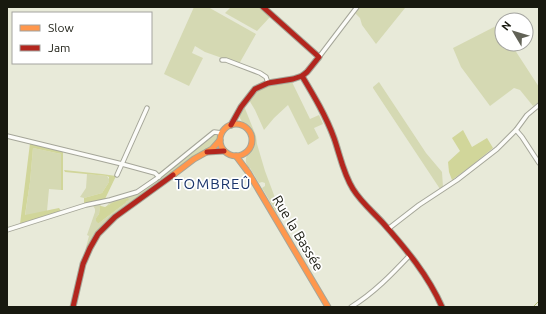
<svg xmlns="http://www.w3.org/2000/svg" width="546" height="314" font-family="Ubuntu,sans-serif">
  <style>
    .green { fill: #d5d9b3 }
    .forest { fill: #d1d69a }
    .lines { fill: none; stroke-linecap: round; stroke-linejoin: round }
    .stream { stroke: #b6bc74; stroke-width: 1 }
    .street-casing { stroke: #a5a699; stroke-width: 5.5 }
    .slow-casing { stroke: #a5a699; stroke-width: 7 }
    .jam-casing { stroke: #a5a699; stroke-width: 7 }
    .street { stroke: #fcfcf9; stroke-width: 3.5 }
    .slow { stroke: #ff974d; stroke-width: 5 }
    .jam { stroke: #b3261e; stroke-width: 5 }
    .labels { text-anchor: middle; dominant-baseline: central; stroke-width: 3.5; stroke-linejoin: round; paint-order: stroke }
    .street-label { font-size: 14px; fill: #18190f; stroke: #fff }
    .neighbourhood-label { font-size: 15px; letter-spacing: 1px; fill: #1b356b; stroke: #fff }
  </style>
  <rect width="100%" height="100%" fill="#e8ead9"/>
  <g class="green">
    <path d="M194,7H208L256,34L239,64L205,52L195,46L192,53L203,58L189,86L164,74Z"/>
    <path d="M231,7H261L270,17L257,31L225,13Z"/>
    <path d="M359,7H403L405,8L376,44L362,25L360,18L355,13Z"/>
    <path d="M498,25L502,31V44H511L539,87V102L533,106L520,90L514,88L490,106L461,67L453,48Z"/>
    <path d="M292,82L310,119L319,115L323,124L314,128L319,138L308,145L288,105L274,118L264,130L255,110L249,100C265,82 271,87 292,82Z"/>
    <path d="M379,82L426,153L442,172L443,187L440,189L373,88V87Z"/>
    <path d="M244,106L256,136L257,144L265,171L280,211L277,213L262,188L265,186V183L262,182L259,183L250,168H248C248,167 246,163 246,162C244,153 258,148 253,135C250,123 231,122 244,106Z"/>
    <path d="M214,134H217L218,136C216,148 200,153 190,158L105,222L96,233L85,251L89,236L87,235L95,212V209L92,204L99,203L101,206L100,207L99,214L96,218L99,223L124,204H110L106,207L109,203L112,201L135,194Z"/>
    <path d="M33,148L61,154V190L49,189L47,211L25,216L30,182Z"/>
    <path d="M87,174L107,176L109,179V182L102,193L84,198L80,197L86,188Z"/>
  </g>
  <g class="forest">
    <path d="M463,130L472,147L487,138L493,148L471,166L452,180L449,172L448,162L460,151L452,138Z"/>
    <path d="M30,143L63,150V190H61V154L33,148L30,182L25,215L59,208L61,211L20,224Z"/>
    <path d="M64,170L102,174L116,176L105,199L84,204V198L102,193L109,182V177L107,176L65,172Z"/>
    <path d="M128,198L129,200L126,201V202L124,204L99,223H98L96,221V218L99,214L100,206H101L105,207L114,202Z"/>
  </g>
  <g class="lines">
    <path class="stream" d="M533,307L539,301"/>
    <g class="street-casing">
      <g id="street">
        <path d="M319,57L357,7"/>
        <path d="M222,60H226L260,73L266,77L268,83"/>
        <path d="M516,130L522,137L539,163"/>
        <path d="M7,136L122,164L155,173L159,177"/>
        <path d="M117,175L147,108"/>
        <path d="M388,229L419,205L457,180L497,149L516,130L527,115L539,105"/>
        <path d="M7,230L86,205L110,200L137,192L156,179L214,132L222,133"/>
        <path d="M351,307C374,293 392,274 410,255"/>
      </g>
    </g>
    <g class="slow-casing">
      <g id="slow">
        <circle cx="236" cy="140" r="16"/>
        <path d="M236,156L248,172L328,307"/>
        <path d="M173,175L194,159L212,149L220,140"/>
      </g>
    </g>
    <g class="jam-casing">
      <g id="jam">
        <path d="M302,76C314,96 326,116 334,138C340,155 343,173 353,189C361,202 373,212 383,223C406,249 428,275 442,307"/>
        <path d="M231,125L241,107L255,89L268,83L293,79L302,76L307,72L319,57L263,7"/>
        <path d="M207,152L224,151"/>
        <path d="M73,307L83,264L90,248L98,234L115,217L173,175"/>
      </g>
    </g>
    <use href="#street" class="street"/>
    <use href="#slow" class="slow"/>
    <use href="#jam" class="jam"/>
  </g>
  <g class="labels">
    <g class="street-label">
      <text transform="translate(298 233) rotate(59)">Rue la Bassée</text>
    </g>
    <g class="neighbourhood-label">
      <text x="213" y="183">TOMBREÛ</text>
    </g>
  </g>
  <rect width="546" height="314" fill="none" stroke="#18190f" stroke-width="16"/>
  <rect x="12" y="12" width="140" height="52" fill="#ffffff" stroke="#a3a39f"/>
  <rect x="20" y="25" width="20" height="6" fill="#ff974d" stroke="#a3a39f"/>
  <text x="48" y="32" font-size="12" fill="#18190f">Slow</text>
  <rect x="20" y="45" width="20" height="6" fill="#b3261e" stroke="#a3a39f"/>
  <text x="48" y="52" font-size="12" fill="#18190f">Jam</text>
  <g transform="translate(514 32) rotate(308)"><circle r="19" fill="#ffffff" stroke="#a3a39f"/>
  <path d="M0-3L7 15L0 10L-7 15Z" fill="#616256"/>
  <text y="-6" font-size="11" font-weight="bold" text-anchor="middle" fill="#18190f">N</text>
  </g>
</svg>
